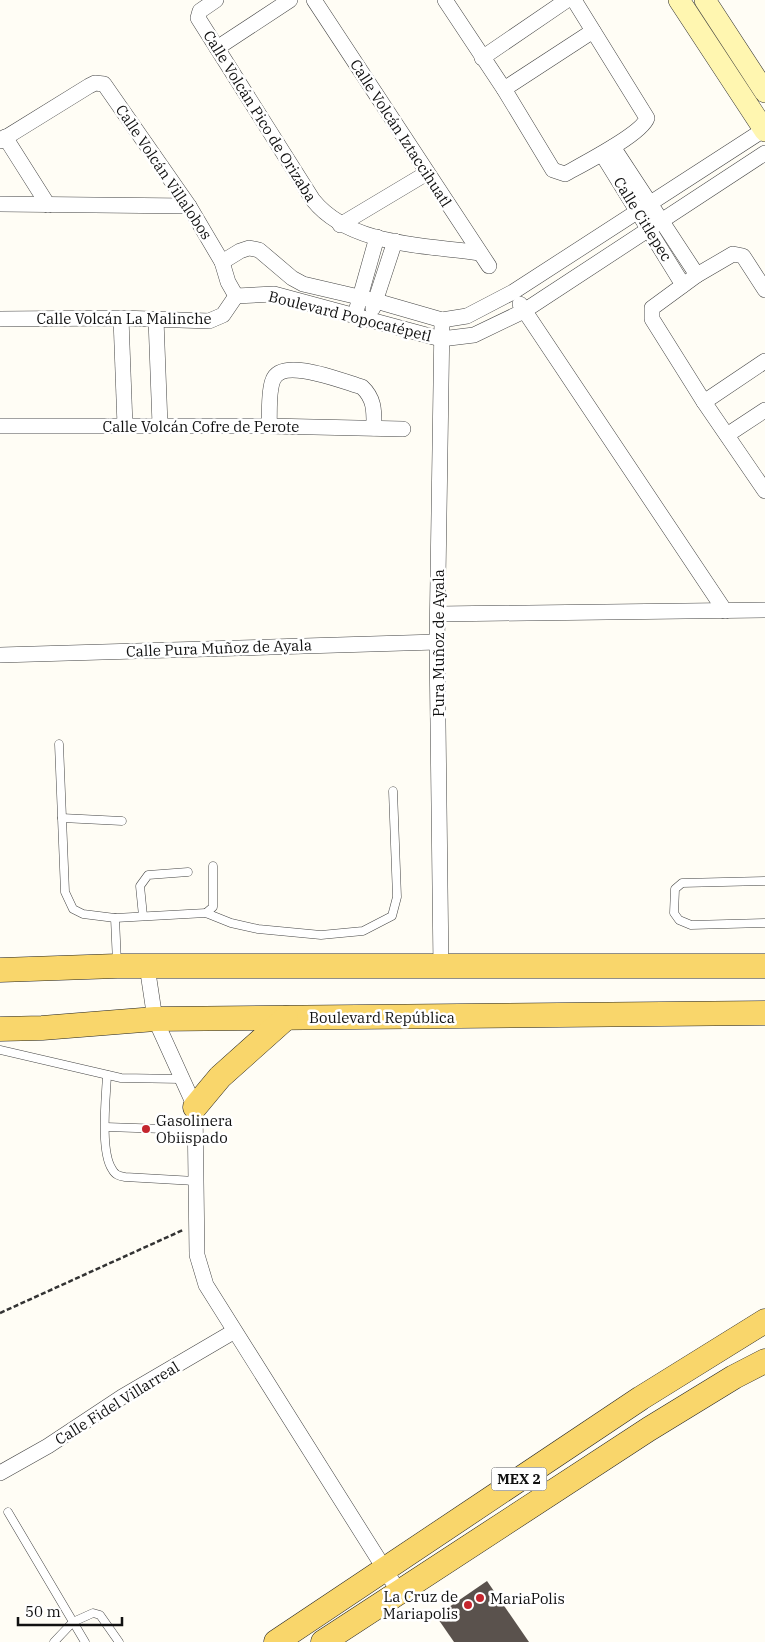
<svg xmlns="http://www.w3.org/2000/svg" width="765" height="1642" font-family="'IBM Plex Serif',serif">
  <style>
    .building { fill: #5a524d }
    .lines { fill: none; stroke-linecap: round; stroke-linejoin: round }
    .lane-casing { stroke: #444; stroke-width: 9 }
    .street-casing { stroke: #444; stroke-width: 16 }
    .secondary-casing { stroke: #333; stroke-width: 22 }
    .primary-casing { stroke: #222; stroke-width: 25 }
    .path { stroke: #333; stroke-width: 2.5; stroke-dasharray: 5 2.5; stroke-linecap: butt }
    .lane { stroke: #fff; stroke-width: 8 }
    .street { stroke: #fff; stroke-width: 15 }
    .secondary { stroke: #fff6b0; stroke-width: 21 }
    .primary { stroke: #f9d66b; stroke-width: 24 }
    .poi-dot { fill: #c4262e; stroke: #fff; stroke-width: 2 }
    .labels { text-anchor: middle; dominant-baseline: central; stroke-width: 5; stroke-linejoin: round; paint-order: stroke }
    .shield { fill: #fff; stroke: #585858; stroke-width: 1 }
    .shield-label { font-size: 14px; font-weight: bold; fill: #111 }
    .street-label { font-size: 15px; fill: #111; stroke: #fff }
    .poi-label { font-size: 15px; fill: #111; stroke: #fff; text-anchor: start }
  </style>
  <rect width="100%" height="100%" fill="#fffdf5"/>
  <path class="building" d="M487,1581L529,1642H454L436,1616Z"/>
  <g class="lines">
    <g class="lane-casing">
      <g id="lane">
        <path d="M59,744L65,892L73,909L83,914L115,918L206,913L231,923L258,929L321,935L363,931L392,916L397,897L393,791"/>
        <path d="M62,818L122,821"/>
        <path d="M765,881L682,883L675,889L674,913L679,920L691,925L765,923"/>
        <path d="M206,913L213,907V866"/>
        <path d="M143,916L140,886L148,875L188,872"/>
        <path d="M115,918L117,963"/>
        <path d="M0,1050L121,1078L181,1079"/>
        <path d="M107,1075C106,1097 100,1151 112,1169C115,1175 119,1176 125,1177L195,1181"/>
        <path d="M106,1127L195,1130"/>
        <path d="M8,1512L85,1642"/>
        <path d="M54,1642L73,1622L93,1613L100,1615L119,1642"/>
      </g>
    </g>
    <g class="street-casing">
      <g id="street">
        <path d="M216,0L200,11L198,18L313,200C350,246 425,245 480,253"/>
        <path d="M314,0L489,266"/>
        <path d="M445,0L504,89L553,170L565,174C581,165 642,134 647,118L574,0"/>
        <path d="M217,48L290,0"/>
        <path d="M482,58L567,0"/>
        <path d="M504,89L593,31"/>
        <path d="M5,137L48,205"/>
        <path d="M0,141L89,86L95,83L104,84L189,206L222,262L228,282L236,296"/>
        <path d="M613,147L697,275"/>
        <path d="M602,154L683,285"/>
        <path d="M0,204L189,206"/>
        <path d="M340,225L427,173"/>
        <path d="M222,262L240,251L249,248L259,250L292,278L303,284L376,301L442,320L467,316L513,292L765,129"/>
        <path d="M765,290L743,256L733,254L697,275L652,308V319L704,402L765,491"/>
        <path d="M236,296L274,294L441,339L474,335L524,311L765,153"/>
        <path d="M520,304L725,611"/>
        <path d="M357,308L377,237"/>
        <path d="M373,308L395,241"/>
        <path d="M121,318L125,426"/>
        <path d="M0,319L121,318L209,321L223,315L236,296"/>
        <path d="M156,319L160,425"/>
        <path d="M704,402L765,361"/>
        <path d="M0,426H269L403,429"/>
        <path d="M269,426C270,412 268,392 273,380C282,356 344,382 362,387C375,399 374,412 374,428"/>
        <path d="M727,435L765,410"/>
        <path d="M438,614L765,610"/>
        <path d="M0,655L437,642"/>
        <path d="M147,966L155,1019L195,1107L197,1255L206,1285L399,1592"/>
        <path d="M441,967L437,642L442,320"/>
        <path d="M0,1473L48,1446L122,1397L233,1332"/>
      </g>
    </g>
    <g class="secondary-casing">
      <g id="secondary">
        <path d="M679,0L765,131"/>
        <path d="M705,0L765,92"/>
      </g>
    </g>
    <g class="primary-casing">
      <g id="primary">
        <path d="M0,970L117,966H765"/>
        <path d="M0,1029L42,1028L155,1019L765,1013"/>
        <path d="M195,1107L220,1077L286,1018"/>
        <path d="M276,1642L641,1398L765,1321"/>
        <path d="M323,1642L649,1429L734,1377L765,1361"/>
      </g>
    </g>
    <path class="path" d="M0,1313L183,1230"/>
    <use href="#lane" class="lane"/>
    <use href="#street" class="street"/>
    <use href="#secondary" class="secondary"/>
    <use href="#primary" class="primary"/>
  </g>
  <g class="poi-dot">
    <circle cx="146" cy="1129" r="5"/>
    <circle cx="480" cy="1598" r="5"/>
    <circle cx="468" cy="1605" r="5"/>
  </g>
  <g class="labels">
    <rect class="shield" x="491.5" y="1467.5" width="55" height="23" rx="4"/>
    <g class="shield-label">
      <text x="519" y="1479">MEX 2</text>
    </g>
    <g class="street-label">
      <text transform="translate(260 116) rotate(58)">Calle Volcán Pico de Orizaba</text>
      <text transform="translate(401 133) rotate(57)">Calle Volcán Iztaccihuatl</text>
      <text transform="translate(164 172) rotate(56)">Calle Volcán Villalobos</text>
      <text transform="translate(643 219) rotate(58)">Calle Citlepec</text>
      <text transform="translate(350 316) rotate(14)">Boulevard Popocatépetl</text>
      <text x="124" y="318">Calle Volcán La Malinche</text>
      <text x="201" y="426">Calle Volcán Cofre de Perote</text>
      <text transform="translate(438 643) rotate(-90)">Pura Muñoz de Ayala</text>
      <text transform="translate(219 648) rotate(-2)">Calle Pura Muñoz de Ayala</text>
      <text x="382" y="1017">Boulevard República</text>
      <text transform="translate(117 1403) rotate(-32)">Calle Fidel Villarreal</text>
    </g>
    <g class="poi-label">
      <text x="156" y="1120">Gasolinera<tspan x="156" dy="17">Obiispado</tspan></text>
      <text x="458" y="1596" text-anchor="end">La Cruz de<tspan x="458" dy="17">Mariapolis</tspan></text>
      <text x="490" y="1598">MariaPolis</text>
    </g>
  </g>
  <path d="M18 1617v8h104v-8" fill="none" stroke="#111111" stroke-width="2.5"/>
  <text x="25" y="1617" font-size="15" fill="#111111" stroke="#ffffff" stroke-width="4" paint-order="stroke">50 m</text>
</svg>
